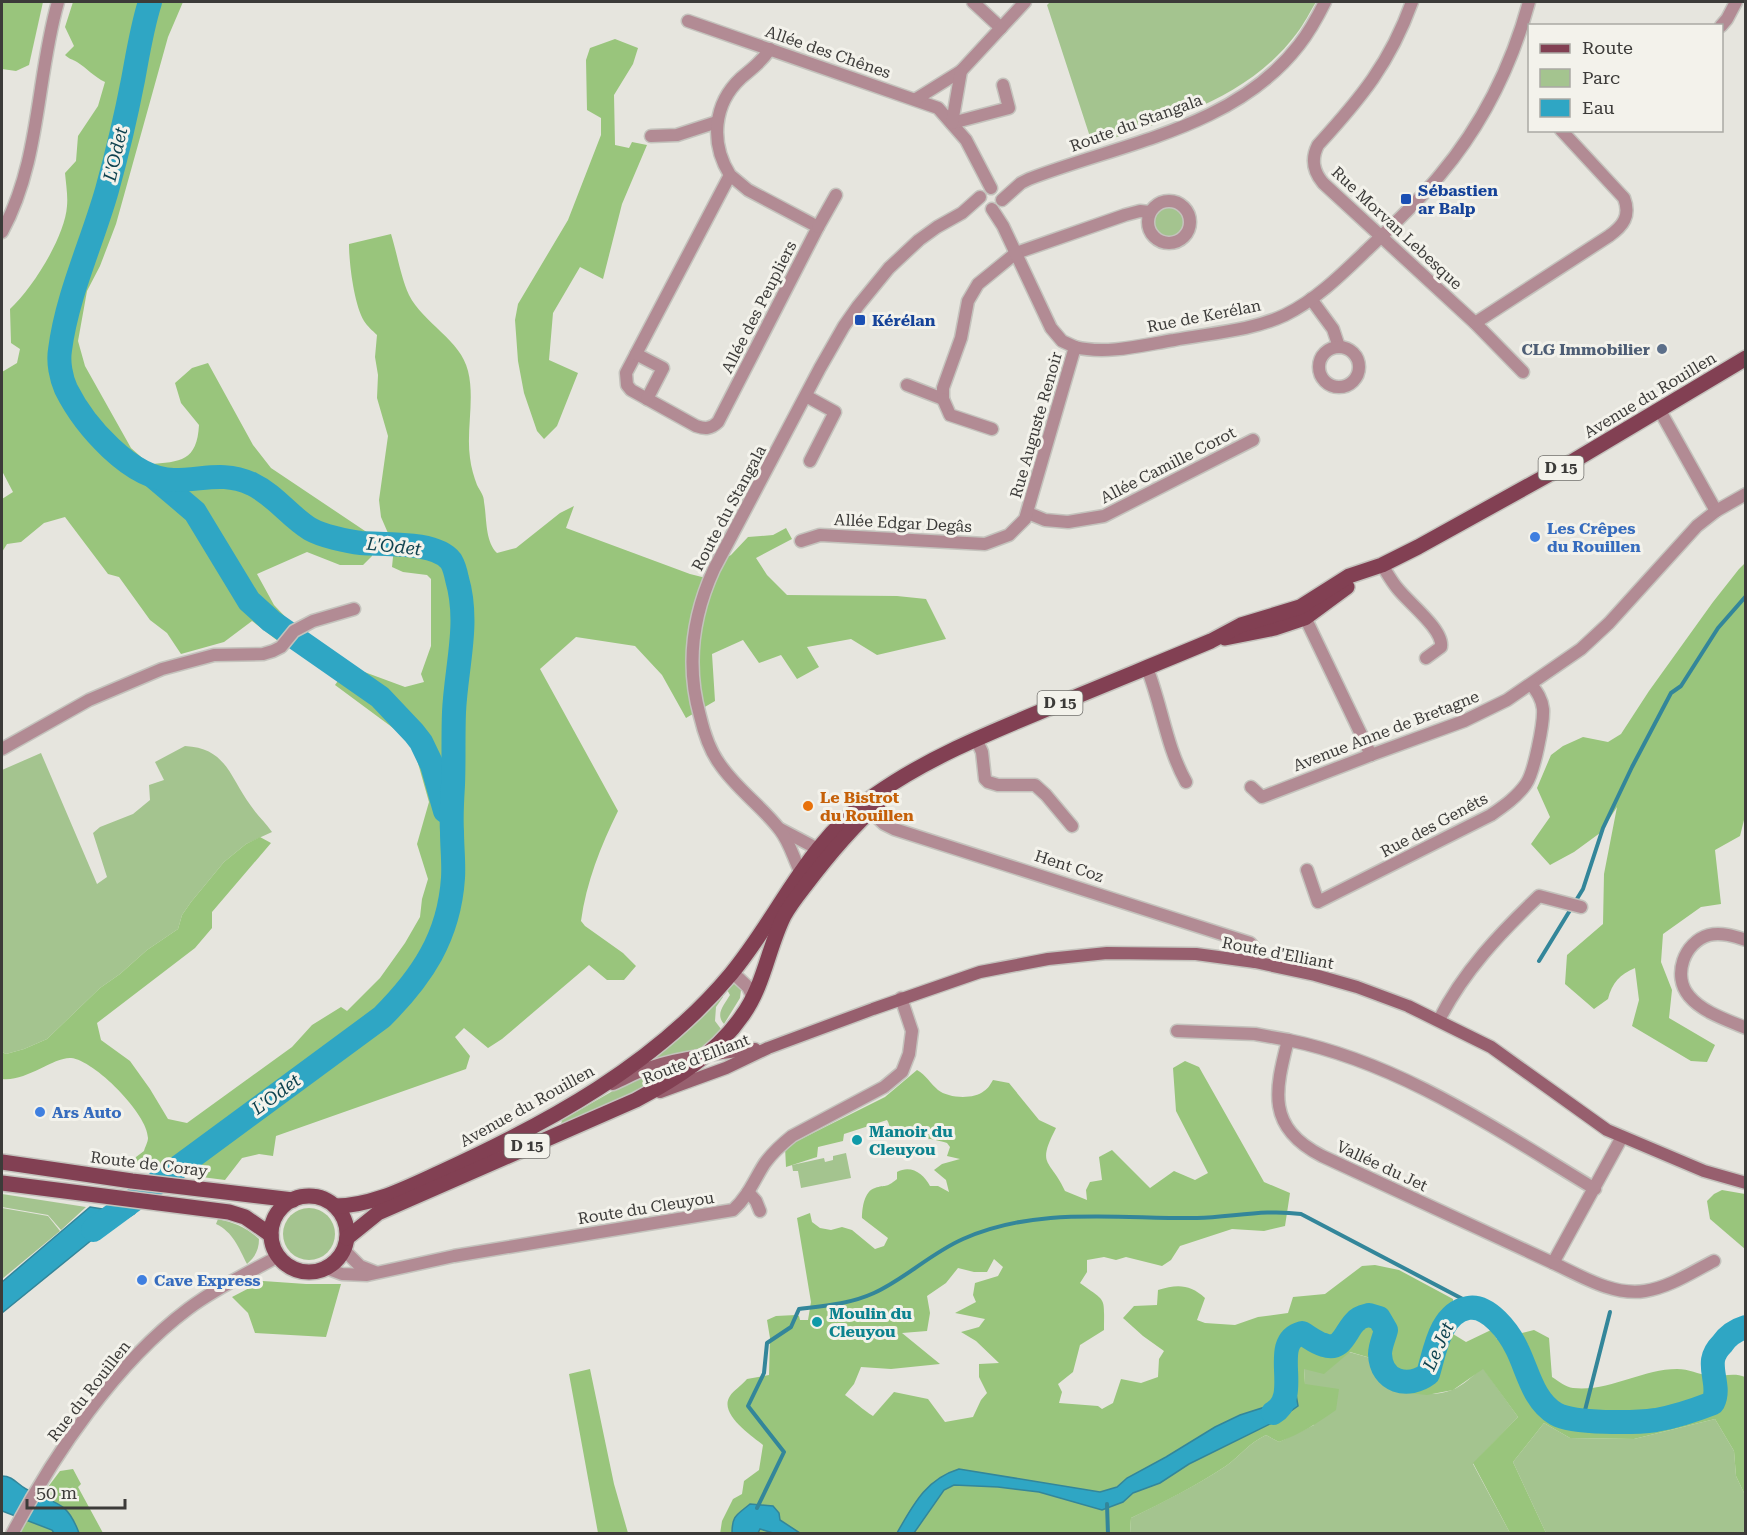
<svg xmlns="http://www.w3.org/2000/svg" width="1747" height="1535" font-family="'Roboto Serif',serif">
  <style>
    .green { fill: #a4c48f }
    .forest { fill: #99c57c; fill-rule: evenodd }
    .water { fill: #2fa6c4; stroke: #33869a; stroke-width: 1.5 }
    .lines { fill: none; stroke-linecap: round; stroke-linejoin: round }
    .stream { stroke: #33869a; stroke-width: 4 }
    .river { stroke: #2fa6c4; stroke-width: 24 }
    .street-casing { stroke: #c4c3bd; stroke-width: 15 }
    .secondary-casing { stroke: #c4c3bd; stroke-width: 15 }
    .primary-casing { stroke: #c4c3bd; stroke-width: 18 }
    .street { stroke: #b28b94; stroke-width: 12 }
    .secondary { stroke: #975f6e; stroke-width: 12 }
    .primary { stroke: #824053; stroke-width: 15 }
    .transit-dot { fill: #1a4fb4; stroke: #f3f2eb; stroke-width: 2 }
    .service-dot { fill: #5c6f8a; stroke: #f3f2eb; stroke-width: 2 }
    .shop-dot { fill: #3f7fe0; stroke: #f3f2eb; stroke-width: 2 }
    .food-dot { fill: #e8710a; stroke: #f3f2eb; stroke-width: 2 }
    .culture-dot { fill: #0f9aa8; stroke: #f3f2eb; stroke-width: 2 }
    .labels { text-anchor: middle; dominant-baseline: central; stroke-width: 6; stroke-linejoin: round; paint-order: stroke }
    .shield { fill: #f3f2eb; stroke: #73726e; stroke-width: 1.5 }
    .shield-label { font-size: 15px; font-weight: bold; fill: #3c3b39 }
    .street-label { font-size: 16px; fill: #3c3b39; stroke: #f3f2eb }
    .transit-label { font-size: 16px; font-weight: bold; fill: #164399; stroke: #f3f2eb; text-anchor: start }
    .service-label { font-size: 16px; font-weight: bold; fill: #4e5e75; stroke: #f3f2eb; text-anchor: end }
    .shop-label { font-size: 16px; font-weight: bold; fill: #366cbe; stroke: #f3f2eb; text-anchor: start }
    .food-label { font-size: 16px; font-weight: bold; fill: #c56008; stroke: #f3f2eb; text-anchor: start }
    .culture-label { font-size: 16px; font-weight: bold; fill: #0d838f; stroke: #f3f2eb; text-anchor: start }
    .water-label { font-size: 18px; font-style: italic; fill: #0f424f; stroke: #f3f2eb }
  </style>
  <rect width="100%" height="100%" fill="#e6e5de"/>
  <g class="green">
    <path d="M1050,2H1316C1310,12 1304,24 1297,33C1249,98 1170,120 1098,143H1092L1047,5Z"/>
    <circle cx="1169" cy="222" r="16"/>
    <path d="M185,746C227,748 230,778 251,806C257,815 266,823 272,832L246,844L224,862L191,902L182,915L178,929L147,950L120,974L100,988L47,1039L24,1049L6,1054L2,1052V770L41,753L97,884L107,877L93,833L100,827L133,814L150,800L149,785L164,780L155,762Z"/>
    <path d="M730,983L735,984L741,990L740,998L724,1024C715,1014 724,1005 730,995L726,988Z"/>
    <path d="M720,995L723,997L716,1007L715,1021L721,1029L702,1051L643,1064Z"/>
    <path d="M680,1066L657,1082L563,1125L561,1124L562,1120L639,1076Z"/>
    <path d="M846,1153L851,1178L801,1188L798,1171H793L792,1165L824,1158L825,1162L833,1160V1156Z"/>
    <path d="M2,1194L86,1207L61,1230L48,1215L2,1207Z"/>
    <circle cx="309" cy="1234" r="26"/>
    <path d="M2,1208L48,1216L60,1231L2,1279Z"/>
    <path d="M218,1219C235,1223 246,1227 259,1239C259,1250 255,1257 247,1264C239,1248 233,1232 216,1224Z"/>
    <path d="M1349,1352L1374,1359L1379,1381C1403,1389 1426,1400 1452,1390C1463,1386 1473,1375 1483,1368L1518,1417L1473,1464L1510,1533L1130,1534L1131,1518C1163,1502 1196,1486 1226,1466C1241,1455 1248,1444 1266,1435L1279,1442L1314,1425L1305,1384L1304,1368L1324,1373Z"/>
    <path d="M1715,1419L1734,1451L1736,1476L1745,1495V1533H1546L1513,1462L1544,1423L1570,1438L1634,1439Z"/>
  </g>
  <g class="forest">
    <path d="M2,2H43L29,65L16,71L2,69Z"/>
    <path d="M73,2H183L168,37L116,224L100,266L87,291L78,341L85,366L131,448L149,464C181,462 197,461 199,425L181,403L175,383L192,368L208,363L253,445L271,468L371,535L372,556L363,565H340L307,552L257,574L274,605L295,627L278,641L252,621L224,642L181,654L167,633L150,620L119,577L108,574L65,517L44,523L21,542L7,544L2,552V499L13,492L2,471V372L17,363L20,349L11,343L10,309C32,289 65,237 67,206C68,196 66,184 65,173L76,161L78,136L98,106L105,82C94,77 87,68 77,62C72,59 69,59 65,55L74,46L65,27Z"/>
    <path d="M615,39L638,48L633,64L614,95L615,145L629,148L632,142L647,145L622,204L603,279L580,267L553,313L549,360L578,373L557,426L544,439L537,431L524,393L518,361L515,320L518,304L568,220L601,135V118L587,110L586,60L590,48Z"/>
    <path d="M391,234C397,253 401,278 409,295C423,323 461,340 468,371C475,399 466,430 470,458C471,467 474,477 477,485C480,491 484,495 484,502C487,519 485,541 497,553L516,548L560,513L574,506L566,528L690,574L714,580L724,559L731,555L748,537L773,535L786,528L792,539L756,558L767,575L787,595L897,596L926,599L946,639L877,655L851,639L807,647L819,667L797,679L781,655L759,663L743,640L712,654L715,701L686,718L662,675L635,646L576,637L540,669L618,811C601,845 586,883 581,921L585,926L623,953L636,966L624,980H607L589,965L502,1039L488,1048L464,1028L455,1037L470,1056L466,1069L276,1136L273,1156L259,1154L242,1158L225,1180L155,1171L133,1165L136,1157L144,1151C145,1147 148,1142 148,1138C148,1114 94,1060 71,1058C53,1057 26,1082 2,1079V1052L6,1054L24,1049L47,1039L100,988L120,974L147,950L178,929L182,915L191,902L224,862L246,844L260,837L271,843L212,912V928L195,948L97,1023L101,1040L130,1061L150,1089L168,1119L187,1123L292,1047L312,1025L341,1007L347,1011L380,978L405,943L420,917L422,899L428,879L417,844L429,802L412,742L335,685L347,668L359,670L405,687L424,682L421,674L431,646V579L427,575L403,572L392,567L394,547L381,517L379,500L388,436L377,398L378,375L375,357L377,335C373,331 367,326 364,321C354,304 349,263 349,244Z"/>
    <path d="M1745,563V816L1740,836L1715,850L1721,904L1701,907L1663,934L1661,962L1672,990L1669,1018L1715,1045L1707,1062L1691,1061L1632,1026L1639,1000L1635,968C1620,974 1612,983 1608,999L1594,1009L1565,984L1567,955L1603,924L1604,874L1617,807L1600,833L1574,852L1550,865L1531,844L1550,817L1537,788L1551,755L1563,746L1583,737L1608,742L1621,734L1649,691L1713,602L1739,569Z"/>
    <path d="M1185,1061L1199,1067L1264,1182L1290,1193L1285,1226L1264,1231L1232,1229L1180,1246L1171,1260L1162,1266L1126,1257L1116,1260L1104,1257L1087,1260V1272L1080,1283C1107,1303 1104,1295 1104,1330L1080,1345L1073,1372L1058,1384L1062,1392L1059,1403L1098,1406L1102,1409L1113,1403L1121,1379L1141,1383L1158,1377L1159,1359L1164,1351L1143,1336L1123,1318L1134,1306L1157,1305L1158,1290C1177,1284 1190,1284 1205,1298L1197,1320L1205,1323L1235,1325L1258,1317L1288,1313L1293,1297L1325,1294L1362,1266L1375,1265L1399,1270L1453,1299V1334L1466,1342L1491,1330L1497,1339L1534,1330L1549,1338L1552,1377C1558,1381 1566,1387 1573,1388C1609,1392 1642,1369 1677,1369C1689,1369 1698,1374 1709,1376C1721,1377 1734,1372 1745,1377V1495L1736,1476L1734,1451L1715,1419L1634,1439L1570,1438L1544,1423L1513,1462L1546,1533H1510L1473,1463L1518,1417L1483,1369L1453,1390L1427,1395L1398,1392L1379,1382L1374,1359L1350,1352L1324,1374L1304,1369L1305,1384L1339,1389L1336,1410C1318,1423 1300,1434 1279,1442L1266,1435C1248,1444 1241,1455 1226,1466C1196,1486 1164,1502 1131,1518L1130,1533L720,1534L722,1521L733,1499L742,1494L744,1481L759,1470L763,1445C752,1436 718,1414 730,1396C733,1391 742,1385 747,1379L769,1375L770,1338L767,1320L776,1316L796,1315L799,1316L800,1320H808L811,1302L797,1218L810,1213L812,1222L820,1228L831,1230L842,1227L852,1230L875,1249L884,1246L888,1238L862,1218C862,1209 864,1191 875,1188C886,1184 885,1189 897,1179V1172C911,1164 924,1174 930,1186H938L949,1192L946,1180L934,1170L942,1164L960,1159L947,1156L950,1147L947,1143C937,1139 896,1134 891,1129C889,1126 889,1123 887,1120L844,1134L843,1141L818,1147L817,1157L786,1167L785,1147L885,1097L917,1070C926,1075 930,1083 938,1090C948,1098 973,1100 984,1091C988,1089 991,1083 993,1080L1009,1083L1039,1120L1056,1128C1036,1167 1050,1158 1065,1191L1087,1200L1086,1190L1090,1182L1102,1180L1099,1157L1112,1150L1150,1188L1174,1171L1195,1180L1208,1173L1176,1111L1173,1068ZM994,1259L1003,1267L998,1276L975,1283L973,1295L976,1302L955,1313L985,1319L979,1327L961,1332L976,1341L999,1363L979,1364V1377L987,1393L981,1400L973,1417L945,1422L928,1399L894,1392L873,1416C862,1409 855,1402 845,1395L854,1384L861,1367L891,1369L940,1364L902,1333L927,1331L930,1313L927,1296L946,1283L958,1268L974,1272H987Z"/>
    <path d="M1722,1190L1745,1194V1249L1710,1219L1707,1201L1714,1194Z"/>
    <path d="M263,1281L306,1284H341L326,1337L255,1333L248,1313L232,1297Z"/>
    <path d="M590,1369L614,1484L628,1533H598L569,1374Z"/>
    <path d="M73,1469L81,1484L78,1487L103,1533L19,1534L39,1499L60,1471Z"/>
  </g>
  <g class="water">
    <path d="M90,1207L134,1214L93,1239L2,1313V1282Z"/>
    <path d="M1279,1386L1295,1388L1298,1406L1278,1420L1189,1464L1160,1483L1133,1493L1123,1502L1102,1510L1039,1492L998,1487L954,1485L944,1490L914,1533H897C913,1505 926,1479 959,1469L1100,1492L1117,1487L1127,1478L1166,1457L1215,1427L1240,1415L1268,1406L1278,1394Z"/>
    <path d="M2,1476C13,1476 17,1484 26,1489C54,1505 66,1498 79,1533H54L52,1530L2,1511Z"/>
    <path d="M750,1504L773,1506L779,1513L780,1520L800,1533H773L760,1529L758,1533H732C732,1515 737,1515 750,1504Z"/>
  </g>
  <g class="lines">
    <g class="stream">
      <path d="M1539,961L1583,889L1603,828L1632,767L1671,693L1681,686L1718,628L1746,596"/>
      <path d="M1582,1422L1610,1312"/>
      <path d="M1107,1504L1108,1534"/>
      <path d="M757,1508L784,1452L748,1406L764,1373L767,1343L791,1327L799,1309C824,1306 850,1304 874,1293C905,1279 931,1253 963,1239C1036,1206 1119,1219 1197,1218C1232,1217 1266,1209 1301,1214L1476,1306"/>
    </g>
    <g class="river">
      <path d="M155,478L195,512L249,601L271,621L380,697L414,733L421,742L432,765L445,811"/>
      <path d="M93,1230L382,1017C422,977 449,937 453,878C454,863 452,847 452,832C451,816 452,801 453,785C454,761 453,736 454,712C456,667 470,623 457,579C456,574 454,566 451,561C436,541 384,545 361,543C352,542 343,540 335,538C327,536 317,533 310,529C289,516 275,495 252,484C223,471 204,480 174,480C131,480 84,425 66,389C61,378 58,362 60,350C67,295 92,243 107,190C117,154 126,116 133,80C138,53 142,27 150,2"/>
      <path d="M1273,1413C1303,1396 1268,1342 1302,1333C1309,1337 1316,1343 1324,1345C1343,1352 1346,1329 1356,1321C1359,1317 1365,1316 1369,1315L1379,1318L1386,1330C1384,1338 1380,1346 1380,1354C1381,1382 1408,1389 1428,1374C1435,1351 1440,1313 1468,1308C1488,1304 1509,1332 1517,1349C1528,1371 1533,1401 1556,1414C1574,1424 1635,1423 1656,1420C1674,1417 1695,1410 1713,1403C1720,1389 1711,1375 1713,1360C1714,1354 1718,1348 1722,1344C1728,1335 1736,1330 1746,1327"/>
    </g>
    <g class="street-casing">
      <g id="street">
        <path d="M973,2L1001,28"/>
        <path d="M1412,2C1390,63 1361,98 1318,145C1311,159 1313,171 1323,183L1475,323L1523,372"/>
        <path d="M688,21L938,108L966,140L991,188"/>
        <path d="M1721,26L1727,19L1736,2"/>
        <path d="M916,99L961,71L1025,2"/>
        <path d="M952,123L1009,108L1003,85"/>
        <path d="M952,123L961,71"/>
        <path d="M651,136L677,135L717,122"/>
        <path d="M730,175L748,190L818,227L718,422C711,429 705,429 696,426L631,390L627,385L626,373L730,175C710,143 713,104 741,78C752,69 762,61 770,49"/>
        <path d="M1002,200L1021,183L1029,179C1122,143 1235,128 1299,45C1310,31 1318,16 1325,2"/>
        <circle cx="1169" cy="222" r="21"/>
        <path d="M818,227L836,195"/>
        <path d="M2,232C41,160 36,78 58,2"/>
        <path d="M1311,299L1333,329L1339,347"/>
        <path d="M1475,323L1609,236C1623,226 1631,216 1624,198L1561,130"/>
        <circle cx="1339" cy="367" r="20"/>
        <path d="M1075,347C1107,355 1143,345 1174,340C1211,333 1251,331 1285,315C1316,300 1342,274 1367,250C1392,226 1418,202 1440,175C1482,125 1512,64 1529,2"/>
        <path d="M636,354L663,368L647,399"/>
        <path d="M907,385L943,399V388L961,338L968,301L978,284L1016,253L1125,215L1140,211L1150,212"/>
        <path d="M806,396L835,412L810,461"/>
        <path d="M943,399L950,415L992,429"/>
        <path d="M1659,409L1716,511"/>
        <path d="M1028,513L1045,520L1068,522L1104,516L1253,440"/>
        <path d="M801,541L820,535L985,544L1009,535L1025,519L1075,347L1062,341L1051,328L1003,226L992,209"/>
        <path d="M1382,565C1387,573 1392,582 1398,589C1409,603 1444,630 1441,647L1426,658"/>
        <path d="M1302,611L1371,755"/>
        <path d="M1147,668C1162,706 1166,746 1186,782"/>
        <path d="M976,739L982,752L985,779L988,782L998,785H1035L1046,795L1072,826"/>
        <path d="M2,749L89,700L162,669L214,655L263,654L273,651L281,647L294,631L313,621L354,609"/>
        <path d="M1251,787L1262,797L1371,755L1464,721L1507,700L1581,649L1609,623L1697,526L1716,511L1746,494"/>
        <path d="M864,805L884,824L894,829L1250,943L1256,950L1255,962"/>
        <path d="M780,829L818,849L821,852L820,857"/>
        <path d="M1307,870L1318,902L1491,815C1504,806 1517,797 1526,784C1534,773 1544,723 1543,709C1542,699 1537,692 1531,684"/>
        <path d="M800,871C793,857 790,843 780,830C762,806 736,789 719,763C709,749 704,733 700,716C686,666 692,617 714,569L820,368L844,326L858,306L889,268L919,240L937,227L962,213L980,197"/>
        <path d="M1746,940C1734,936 1721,932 1709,935C1684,942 1672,976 1689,996C1702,1012 1727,1020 1746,1028"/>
        <path d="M732,972L748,987L753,998"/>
        <path d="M1439,1020C1463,972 1500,933 1539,896L1581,907"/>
        <path d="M1177,1031L1255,1034L1288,1040"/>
        <path d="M1595,1189C1497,1130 1401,1063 1288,1040C1275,1091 1266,1127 1322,1156L1553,1263L1622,1137"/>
        <path d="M748,1192L756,1201L760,1211"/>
        <path d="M344,1250L360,1266L375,1272"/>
        <path d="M1553,1263C1581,1276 1613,1296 1645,1291C1670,1287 1692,1272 1714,1261"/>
        <path d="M326,1268L342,1274L367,1275L454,1256L733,1210C748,1197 755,1178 765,1163C773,1152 782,1144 792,1136L884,1087L902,1072L909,1054L912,1031L901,998"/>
        <path d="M12,1534C54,1454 116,1363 188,1309C216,1288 248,1273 279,1256"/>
      </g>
    </g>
    <g class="secondary-casing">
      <g id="secondary">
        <path d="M613,1084C623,1080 633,1074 643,1070C679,1056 718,1054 755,1049"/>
        <path d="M660,1092L726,1068L768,1048L873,1009L980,972L1048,959L1107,953L1196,954L1255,962L1315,975L1357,987L1408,1006L1491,1047L1607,1130L1704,1171L1746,1183"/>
      </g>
    </g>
    <g class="primary-casing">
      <g id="primary">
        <path d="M1225,638L1275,628L1305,618L1347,587"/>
        <path d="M2,1162L132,1181L293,1200"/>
        <path d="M2,1183L229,1212L245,1217L271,1235"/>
        <circle cx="309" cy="1234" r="38"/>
        <path d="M335,1206C372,1206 408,1187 441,1172C548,1123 655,1065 731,974C782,912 805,844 875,795C926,759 984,735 1042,711C1098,687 1154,665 1211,641L1241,625L1300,607L1349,576L1382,565L1418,547L1575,460L1746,358"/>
        <path d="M347,1238L378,1213L636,1100C675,1079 716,1054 742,1016C764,986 768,948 784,916C790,905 798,895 805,886C827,857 851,828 878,804"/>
      </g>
    </g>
    <use href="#street" class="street"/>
    <use href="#secondary" class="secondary"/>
    <use href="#primary" class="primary"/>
  </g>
  <g class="transit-dot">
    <rect x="1400" y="193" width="12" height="12" rx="3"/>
    <rect x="854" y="314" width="12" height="12" rx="3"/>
  </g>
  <circle class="service-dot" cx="1662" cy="349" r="6"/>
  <g class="shop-dot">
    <circle cx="1535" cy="537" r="6"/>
    <circle cx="40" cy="1112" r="6"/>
    <circle cx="142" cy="1280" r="6"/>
  </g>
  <circle class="food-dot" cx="808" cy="806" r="6"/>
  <g class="culture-dot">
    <circle cx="857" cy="1140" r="6"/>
    <circle cx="817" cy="1322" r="6"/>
  </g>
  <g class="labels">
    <g class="shield">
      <rect x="1538.5" y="456" width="45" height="24" rx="4.5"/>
      <rect x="1037.5" y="691" width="45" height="24" rx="4.5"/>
      <rect x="504.5" y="1134" width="45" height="24" rx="4.5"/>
    </g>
    <g class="shield-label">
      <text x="1561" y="468">D 15</text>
      <text x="1060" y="703">D 15</text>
      <text x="527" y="1146">D 15</text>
    </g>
    <g class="street-label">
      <text transform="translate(828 52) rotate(19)">Allée des Chênes</text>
      <text transform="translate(1136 123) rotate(-20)">Route du Stangala</text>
      <text transform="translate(1397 228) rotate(43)">Rue Morvan Lebesque</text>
      <text transform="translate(759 307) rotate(-63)">Allée des Peupliers</text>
      <text transform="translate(1204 316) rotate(-11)">Rue de Kerélan</text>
      <text transform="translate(1650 395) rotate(-31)">Avenue du Rouillen</text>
      <text transform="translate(1036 425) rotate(-74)">Rue Auguste Renoir</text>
      <text transform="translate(1168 465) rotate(-27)">Allée Camille Corot</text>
      <text transform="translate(729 508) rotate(-62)">Route du Stangala</text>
      <text transform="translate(903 523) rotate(3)">Allée Edgar Degâs</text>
      <text transform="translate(1386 731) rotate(-21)">Avenue Anne de Bretagne</text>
      <text transform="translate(1434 825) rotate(-28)">Rue des Genêts</text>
      <text transform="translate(1069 866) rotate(18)">Hent Coz</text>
      <text transform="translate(1278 953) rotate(11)">Route d'Elliant</text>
      <text transform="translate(696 1059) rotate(-21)">Route d'Elliant</text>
      <text transform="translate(527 1106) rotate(-29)">Avenue du Rouillen</text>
      <text transform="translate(149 1164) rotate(7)">Route de Coray</text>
      <text transform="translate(1382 1166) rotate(25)">Vallée du Jet</text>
      <text transform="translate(646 1208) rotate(-9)">Route du Cleuyou</text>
      <text transform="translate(89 1391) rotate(-52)">Rue du Rouillen</text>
    </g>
    <g class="transit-label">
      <text x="1418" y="190">Sébastien<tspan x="1418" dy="18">ar Balp</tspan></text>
      <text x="872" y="320">Kérélan</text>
    </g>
    <g class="service-label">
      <text x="1650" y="349">CLG Immobilier</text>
    </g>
    <g class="shop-label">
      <text x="1547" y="528">Les Crêpes<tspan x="1547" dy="18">du Rouillen</tspan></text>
      <text x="52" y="1112">Ars Auto</text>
      <text x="154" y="1280">Cave Express</text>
    </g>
    <g class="food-label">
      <text x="820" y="797">Le Bistrot<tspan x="820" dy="18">du Rouillen</tspan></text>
    </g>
    <g class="culture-label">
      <text x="869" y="1131">Manoir du<tspan x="869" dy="18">Cleuyou</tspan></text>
      <text x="829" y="1313">Moulin du<tspan x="829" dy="18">Cleuyou</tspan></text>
    </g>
    <g class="water-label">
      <text transform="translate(115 154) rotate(-77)">L'Odet</text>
      <text transform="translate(394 546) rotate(6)">L'Odet</text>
      <text transform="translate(276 1094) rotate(-36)">L'Odet</text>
      <text transform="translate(1438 1346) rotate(-66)">Le Jet</text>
    </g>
  </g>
  <rect width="1747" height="1535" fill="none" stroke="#3c3b39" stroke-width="6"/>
  <rect x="1528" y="24" width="195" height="108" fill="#f3f2eb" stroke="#aaa9a4" stroke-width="1.5"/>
  <rect x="1540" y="44" width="30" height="9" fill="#824053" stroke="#aaa9a4" stroke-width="1.5"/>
  <text x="1582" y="54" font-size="18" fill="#3c3b39">Route</text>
  <rect x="1540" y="69" width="30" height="18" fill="#a4c48f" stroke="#aaa9a4" stroke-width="1.5"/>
  <text x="1582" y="84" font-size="18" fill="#3c3b39">Parc</text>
  <rect x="1540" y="99" width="30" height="18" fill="#2fa6c4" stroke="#aaa9a4" stroke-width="1.5"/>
  <text x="1582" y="114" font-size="18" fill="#3c3b39">Eau</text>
  <path d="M27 1499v9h98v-9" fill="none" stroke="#3c3b39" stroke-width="3"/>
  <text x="36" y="1499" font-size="18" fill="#3c3b39" stroke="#f3f2eb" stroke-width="4.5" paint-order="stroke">50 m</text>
</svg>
